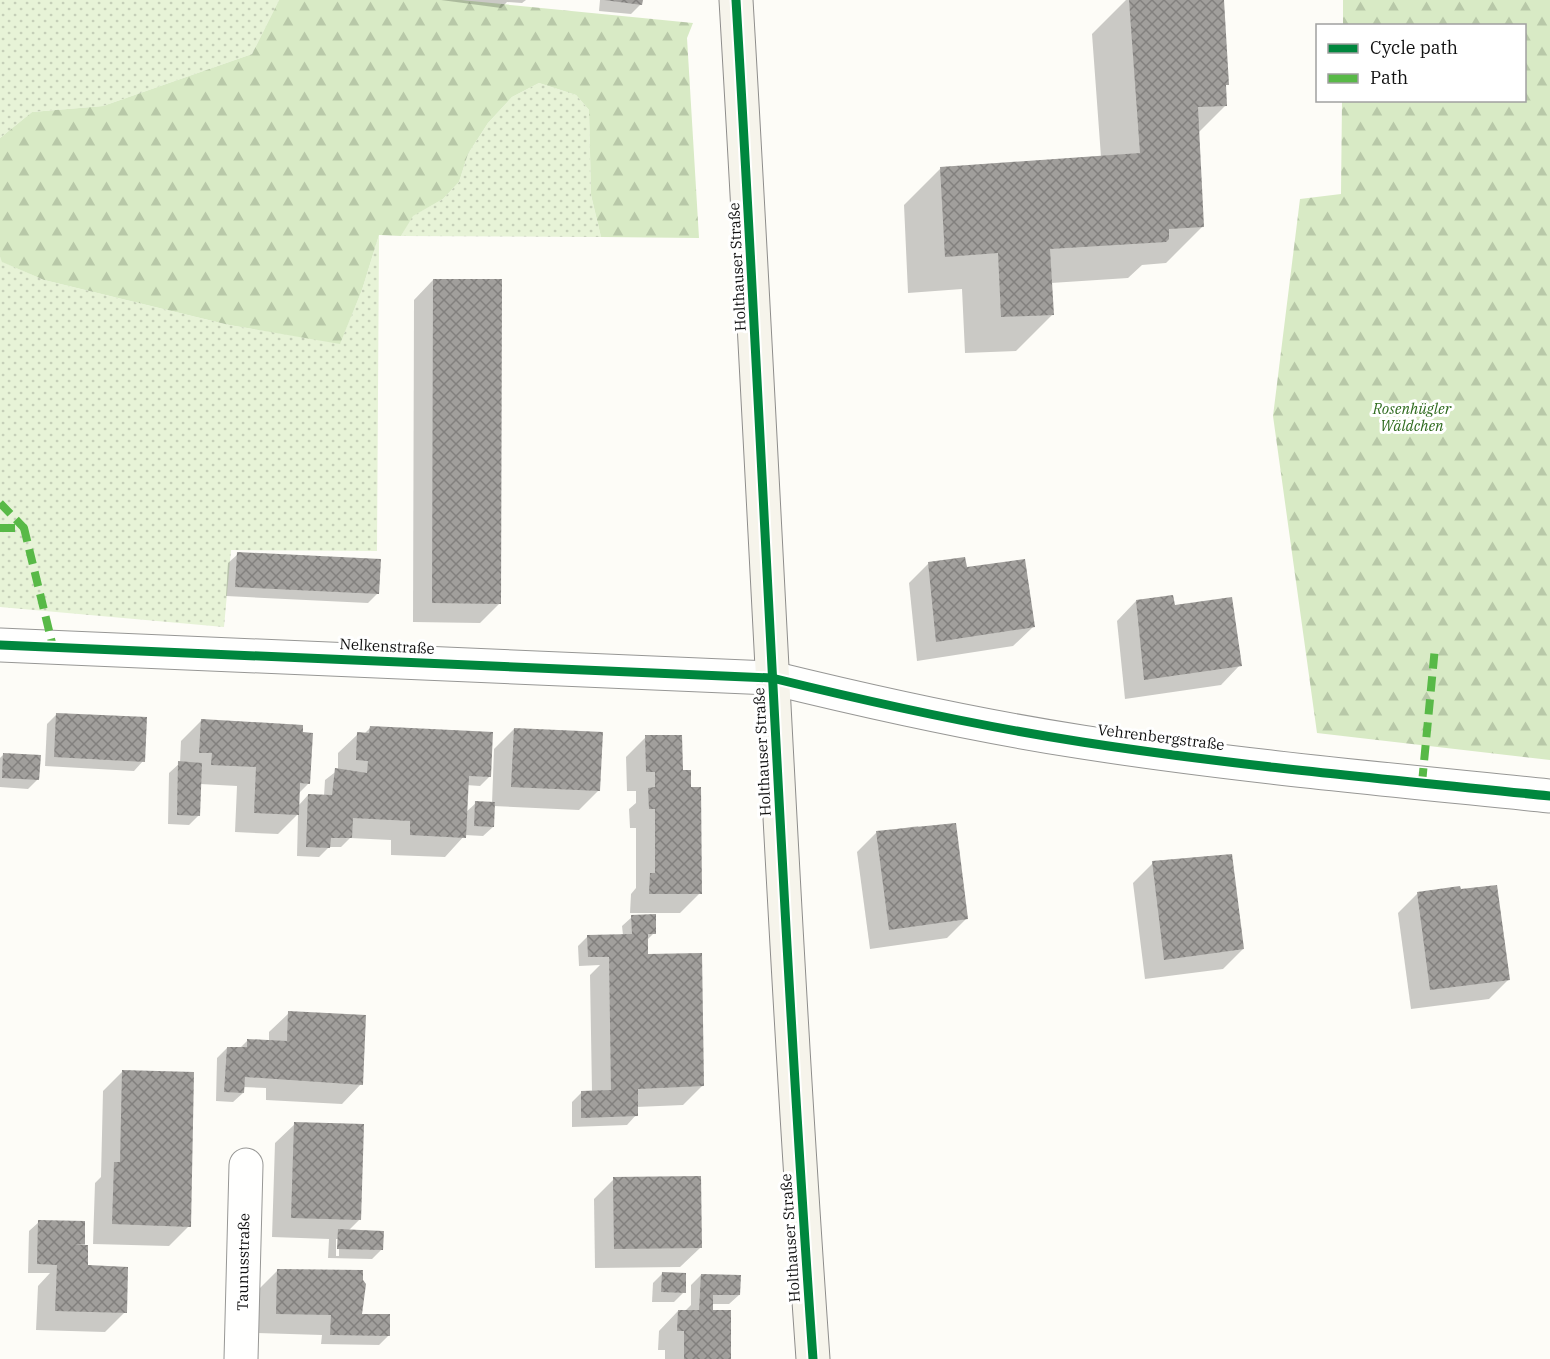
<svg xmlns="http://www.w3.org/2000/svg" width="1550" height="1359" font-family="'IBM Plex Serif',serif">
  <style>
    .green { fill: url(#green-dots) }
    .forest { fill: url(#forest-firs) }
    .shadow { fill: #0003; fill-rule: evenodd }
    .building { fill: url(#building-cross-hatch) }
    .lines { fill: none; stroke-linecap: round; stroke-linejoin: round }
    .street-casing { stroke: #979795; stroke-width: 35 }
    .secondary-casing { stroke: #8e8d8b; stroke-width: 35 }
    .street { stroke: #fffffe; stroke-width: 33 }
    .secondary { stroke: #f6f4eb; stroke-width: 33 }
    .quiet { stroke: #58b947; stroke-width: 8; stroke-dasharray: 15 8; stroke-linecap: butt }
    .cycleway-casing { stroke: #fff; stroke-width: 13 }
    .cycleway { stroke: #00873e; stroke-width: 9 }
    .labels { text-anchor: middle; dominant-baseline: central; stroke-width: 6; stroke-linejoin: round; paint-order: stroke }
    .street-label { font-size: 15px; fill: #111; stroke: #fff }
    .park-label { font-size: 15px; font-style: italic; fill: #2f6b1f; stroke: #fff }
  </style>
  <defs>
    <pattern id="green-dots" width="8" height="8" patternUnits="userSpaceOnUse" patternTransform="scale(1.5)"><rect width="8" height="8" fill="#e7f3d7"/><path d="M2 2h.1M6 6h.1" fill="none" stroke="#c5cfb8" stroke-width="1.8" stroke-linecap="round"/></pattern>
    <pattern id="forest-firs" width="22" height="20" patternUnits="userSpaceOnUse" patternTransform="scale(1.5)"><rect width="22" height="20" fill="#d8eac5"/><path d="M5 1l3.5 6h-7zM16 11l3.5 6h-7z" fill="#b8c8a8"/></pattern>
    <pattern id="building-cross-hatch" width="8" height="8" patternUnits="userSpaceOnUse" patternTransform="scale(1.5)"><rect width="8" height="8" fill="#a19f9c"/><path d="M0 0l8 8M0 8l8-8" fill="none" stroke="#82807e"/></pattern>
  </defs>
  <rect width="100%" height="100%" fill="#fdfcf7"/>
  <g class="green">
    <path d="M0,0H279L252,54L103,106L32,112L0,138Z"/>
    <path d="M539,83L576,95L589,110L591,195L601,237L401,236L412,216L443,199L459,182L468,154L488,123L512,97Z"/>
    <path d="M379,235L377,551L231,550L224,627L0,607V257L3,262L44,280L229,325L340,343L362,290Z"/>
  </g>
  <g class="forest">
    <path d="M279,0H461L693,23L687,38L699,238L601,237L591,195L589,110L576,95L539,83L512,97L488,123L468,154L459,182L443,199L413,216L401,236L379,235L362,290L340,344L229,325L44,280L2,262L0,257V138L32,112L103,106L252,54Z"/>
    <path d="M1343,0H1550V760L1317,733L1273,416L1300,199L1341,194L1342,101L1524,100V26L1343,25Z"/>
  </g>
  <g class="shadow">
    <path d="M441,0H526L522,3L507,2L501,8Z"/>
    <path d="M600,0H641V4L631,14L599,11Z"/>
    <path d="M1126,0H1223L1227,84L1224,87L1226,105L1198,133L1203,226L1166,263L1142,265L1128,278L1051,283L1053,314L1016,351L965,353L962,289L908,293L904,205L941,168L1101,157L1092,34Z"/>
    <path d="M433,280L500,603L480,623L413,622L414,300Z"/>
    <path d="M238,554L378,593L368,603L226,596L228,563Z"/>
    <path d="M929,563L1033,627L1013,646L917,661L909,583Z"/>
    <path d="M1136,601L1174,607L1240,665L1221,685L1125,699L1117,621Z"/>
    <path d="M57,714L143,761L134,771L45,766L47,724Z"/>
    <path d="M201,721L308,784L298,794V806L308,795L324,796L325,780L338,770V753L358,734H364L370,728L490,776L480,786L466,785L465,813L476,803L492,804L494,749L514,729L599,790L579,810L494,806L493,827L483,836L465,835L445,857L391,855V840L350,838L341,847H329L319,857L297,856L298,814L278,834L235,832L237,786L200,784L199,815L189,825L168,824L169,773L180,763L181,741Z"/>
    <path d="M646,737L681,771L700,893L680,913H630L631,894L636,888V828H630L629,809L636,803V791H627L626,757Z"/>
    <path d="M3,755L38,779L28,789L0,787V758Z"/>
    <path d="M918,826L967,918L947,938L870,949L857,852L877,832Z"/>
    <path d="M1153,863L1243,949L1223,969L1145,979L1133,883Z"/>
    <path d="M1460,891L1508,980L1489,999L1411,1009L1398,913L1418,893Z"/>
    <path d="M632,917L654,933L646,941L647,955L703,1085L683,1105L636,1107V1115L627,1125L572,1127V1102L582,1092H592L590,975L600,965L579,966L578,946L588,936L623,935L622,926Z"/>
    <path d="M289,1013L361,1084L342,1104L266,1100V1088L243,1087V1093L233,1102L216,1101L217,1058L227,1048H240L248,1040L269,1041V1032Z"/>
    <path d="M123,1071L189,1226L169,1246L93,1244L95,1183L101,1177L103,1091Z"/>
    <path d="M295,1124L360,1219L348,1231L382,1249L372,1259L328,1258L329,1239L272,1237L275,1143ZM336,1239H339V1256H336Z"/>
    <path d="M614,1179L700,1248L680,1267L595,1268L594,1199Z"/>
    <path d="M39,1222L84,1223L86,1264L84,1267L125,1312L105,1332L36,1330L38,1286L50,1273H28L29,1231Z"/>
    <path d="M278,1270L361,1315L388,1336L379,1345L321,1344L322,1335L257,1333L258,1290Z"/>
    <path d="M662,1274L684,1292L674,1302H652L653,1283Z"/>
    <path d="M701,1275L739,1295L729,1304H711V1311L729,1359H665V1350H658L659,1331L678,1311H685L691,1305V1285Z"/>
  </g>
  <g class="building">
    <path d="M604,0H643L642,5Z"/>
    <path d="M1129,0H1224L1229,85H1226L1227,106L1198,107L1204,227L1169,229V239L1166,242L1050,249L1054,315L1001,317L998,253L945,257L940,167L1140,153Z"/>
    <path d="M433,279H502L501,604L432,603Z"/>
    <path d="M237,552L381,559L379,594L235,587Z"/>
    <path d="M965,557L967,567L1025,559L1035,627L936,642L928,562Z"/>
    <path d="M1173,595L1175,605L1232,597L1242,666L1144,680L1136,600Z"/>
    <path d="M56,713L147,717L145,762L54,757Z"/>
    <path d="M201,719L303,725V732L313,733L310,784L300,783L299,815L254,813L256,767L211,765L212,753H199Z"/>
    <path d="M370,726L493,732L491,777L469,776L466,838L410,835V821L353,818L352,838H331L330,848L306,847L308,794L332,795L335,768L367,773L368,761L356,760L357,732L369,733Z"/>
    <path d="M514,728L603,732L600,791L511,787Z"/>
    <path d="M645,735H682L683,770H691V787H701L702,894H649L650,873H655V809H649L648,788L655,787V772H646Z"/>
    <path d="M3,753L41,755L39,780L2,778Z"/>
    <path d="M178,761L202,763L200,816L177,815Z"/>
    <path d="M475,801L495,802L494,827L474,826Z"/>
    <path d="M956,823L968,919L889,930L876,831Z"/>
    <path d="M1232,854L1244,949L1164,960L1152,861Z"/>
    <path d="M1497,885L1510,980L1430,990L1417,892L1460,886L1461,889Z"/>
    <path d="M656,914V934H648V954L702,953L704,1086L638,1089V1116L581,1118V1091L611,1090L609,957H588L587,935L632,934L631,915Z"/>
    <path d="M288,1011L366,1015L363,1085L245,1077L244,1093L224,1092L227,1047H247V1039L287,1041Z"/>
    <path d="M122,1070L194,1072L191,1227L112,1224L114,1162H120Z"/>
    <path d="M294,1122L364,1124L361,1220L291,1218Z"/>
    <path d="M701,1176L702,1248L614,1249L613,1177Z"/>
    <path d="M38,1220L85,1221V1244L74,1245H88V1265L128,1267L127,1313L55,1311L57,1265L37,1264Z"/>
    <path d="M338,1229L384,1231L383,1250L337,1249Z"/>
    <path d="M277,1269L363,1270V1280L366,1284L362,1314H390V1336L330,1335L331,1315L276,1314Z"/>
    <path d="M662,1272L686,1273V1293L661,1292Z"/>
    <path d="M701,1274L741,1275L740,1295H713V1310H731V1359H684V1331H677L678,1310H699Z"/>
  </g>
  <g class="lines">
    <g class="street-casing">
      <g id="street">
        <path d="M0,645L772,678C874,703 978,726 1082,742C1237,766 1394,780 1550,796"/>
        <path d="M241,1359L246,1165"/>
      </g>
    </g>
    <g class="secondary-casing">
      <path id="secondary" d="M736,0C763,453 781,906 813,1359"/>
    </g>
    <use href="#street" class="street"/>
    <use href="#secondary" class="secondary"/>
    <g class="quiet">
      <path d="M0,503L24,528"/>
      <path d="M0,528H24L53,647"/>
      <path d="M1422,783L1435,647"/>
    </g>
    <g class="cycleway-casing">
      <g id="cycleway">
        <path d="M736,0C763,453 781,906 813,1359"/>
        <path d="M0,645L772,678C874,703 978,726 1082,742C1237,766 1394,780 1550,796"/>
      </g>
    </g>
    <use href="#cycleway" class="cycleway"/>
  </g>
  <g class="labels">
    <g class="street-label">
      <text transform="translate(737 267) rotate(-93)">Holthauser Straße</text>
      <text transform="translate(387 646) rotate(3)">Nelkenstraße</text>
      <text transform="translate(1161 737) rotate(7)">Vehrenbergstraße</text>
      <text transform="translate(762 752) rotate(-93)">Holthauser Straße</text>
      <text transform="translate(790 1238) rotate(-94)">Holthauser Straße</text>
      <text transform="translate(243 1262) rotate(-89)">Taunusstraße</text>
    </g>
    <g class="park-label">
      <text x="1412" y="408">Rosenhügler<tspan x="1412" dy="17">Wäldchen</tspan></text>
    </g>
  </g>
  <rect x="1316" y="24" width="210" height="78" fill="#ffffff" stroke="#a0a0a0" stroke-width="1.5"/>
  <rect x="1328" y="44" width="30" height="9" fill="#00873e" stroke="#a0a0a0" stroke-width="1.5"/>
  <text x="1370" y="54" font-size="18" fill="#111111">Cycle path</text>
  <rect x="1328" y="74" width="30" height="9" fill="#58b947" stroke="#a0a0a0" stroke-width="1.5"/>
  <text x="1370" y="84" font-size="18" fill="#111111">Path</text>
</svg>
